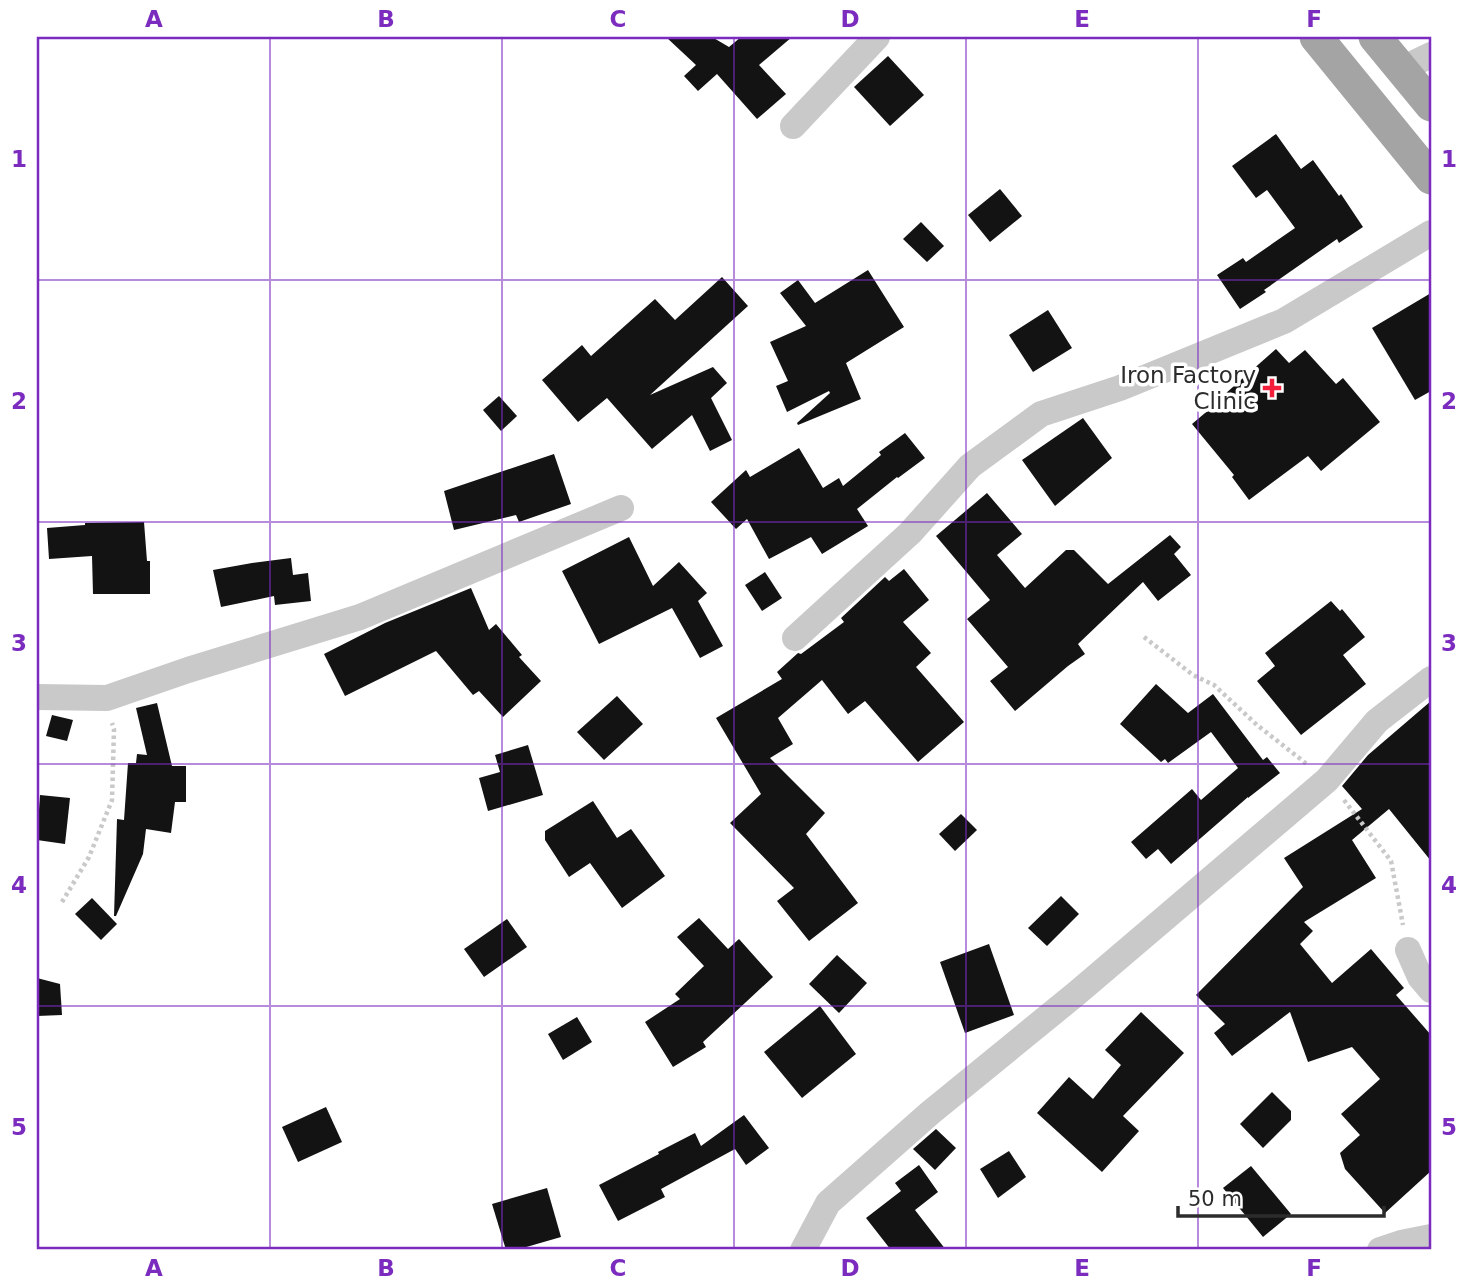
<svg xmlns="http://www.w3.org/2000/svg" width="1468" height="1287" font-family="'DejaVu Sans',sans-serif">
  <style>
    .building { fill: #131313 }
    .lines { fill: none; stroke-linecap: round; stroke-linejoin: round }
    .path { stroke: #c9c9c9; stroke-width: 4.5; stroke-dasharray: 3.5 3.5; stroke-linecap: butt }
    .minor { stroke: #c9c9c9; stroke-width: 26 }
    .major { stroke: #a4a4a4; stroke-width: 33 }
    .grid { fill: none; stroke: #7b2cbf; stroke-width: 2; stroke-opacity: 0.55 }
    .poi-dot { fill: #f21e3b; stroke: #fff; stroke-width: 2.5 }
    .labels { text-anchor: middle; dominant-baseline: central; stroke-width: 7; stroke-linejoin: round; paint-order: stroke }
    .poi-label { font-size: 23px; fill: #2c2c2c; stroke: #fff; text-anchor: end }
    .neatline { fill: none; stroke: #7b2cbf; stroke-width: 2.5 }
    .grid-label { font-size: 23px; text-anchor: middle; font-weight: bold; fill: #7b2cbf }
  </style>
  <rect width="100%" height="100%" fill="#fff"/>
  <g class="building">
    <path d="M666,37H712L729,47L741,37H792L759,65L786,94L757,119L717,74L698,91L684,76L696,65Z"/>
    <path d="M888,56L924,95L890,126L854,87Z"/>
    <path d="M1276,134L1301,169L1313,160L1339,196L1341,194L1363,227L1339,243L1337,239L1264,290L1266,292L1240,309L1217,275L1243,258L1246,262L1295,228L1267,190L1256,198L1232,166Z"/>
    <path d="M1000,189L1022,216L990,242L968,215Z"/>
    <path d="M921,222L944,246L927,262L903,239Z"/>
    <path d="M868,270L904,327L846,363L861,399L798,425L797,423L830,393L829,391L787,412L776,386L788,381L770,342L806,326L780,293L798,280L815,303Z"/>
    <path d="M722,277L748,306L650,395L713,367L727,383L711,398L732,440L710,451L692,415L652,449L607,398L578,422L542,380L582,345L591,356L655,299L675,320Z"/>
    <path d="M1431,293V391L1415,400L1372,328Z"/>
    <path d="M1048,310L1072,348L1033,372L1009,335Z"/>
    <path d="M1276,349L1289,363L1305,350L1336,384L1343,378L1380,422L1321,471L1308,456L1249,500L1232,477L1234,475L1192,424L1218,402L1217,401Z"/>
    <path d="M499,396L517,416L501,431L483,410Z"/>
    <path d="M1083,418L1112,458L1055,506L1022,460Z"/>
    <path d="M905,433L925,458L898,478L897,477L857,509L868,526L822,554L811,537L769,559L747,519L736,529L711,502L746,470L750,477L799,448L823,488L839,478L843,486L881,455L879,452Z"/>
    <path d="M554,454L571,504L519,522L516,515L454,530L444,491Z"/>
    <path d="M987,493L1022,534L997,555L1025,588L1066,550H1074L1108,584L1170,535L1181,547L1174,554L1191,575L1158,601L1143,582L1078,644L1085,654L1068,666L1015,711L990,681L1008,667L967,619L990,600L936,536Z"/>
    <path d="M144,522L147,561H150V594H93L92,556L49,559L47,528L85,525V523Z"/>
    <path d="M629,537L653,586L679,562L707,593L698,601L723,646L700,658L672,608L599,644L562,571Z"/>
    <path d="M291,558L293,575L308,573L311,601L275,605L274,596L221,607L213,570L252,563Z"/>
    <path d="M904,569L929,600L903,622L931,653L916,667L964,722L918,762L865,701L848,714L822,680L778,718L793,744L770,758L825,813L806,834L858,903L809,941L777,901L794,888L730,823L761,794L716,718L782,679L777,672L798,653L801,654L844,622L841,618L885,577L889,581Z"/>
    <path d="M765,572L782,598L762,611L745,585Z"/>
    <path d="M471,588L489,630L496,624L522,655L519,657L541,681L503,717L479,691L473,695L436,651L345,696L324,654L385,623Z"/>
    <path d="M1331,601L1340,611L1342,609L1365,637L1343,655L1366,684L1301,735L1257,681L1275,666L1265,653Z"/>
    <path d="M1156,684L1188,713L1213,694L1263,760L1267,757L1280,773L1248,798V797L1171,864L1158,849L1146,859L1131,842L1192,789L1201,800L1238,768L1211,732L1168,763L1165,759L1161,762L1120,724Z"/>
    <path d="M617,696L643,724L604,760L577,732Z"/>
    <path d="M1431,701V861L1389,809L1352,840L1376,878L1304,922L1313,931L1300,944L1332,983L1371,949L1404,988L1396,995L1431,1035V1171L1385,1213L1345,1169L1340,1153L1360,1135L1341,1114L1380,1079L1352,1047L1308,1062L1290,1012L1232,1056L1214,1033L1225,1024L1196,995L1303,887L1284,858L1362,809L1342,786L1368,755Z"/>
    <path d="M157,703L172,766H186V802H175L171,833L146,829L143,854L116,916H114L117,819L124,820L128,763H136L137,754L147,755L136,708Z"/>
    <path d="M52,715L73,720L67,741L46,736Z"/>
    <path d="M528,745L543,795L488,811L479,778L500,772L495,755Z"/>
    <path d="M40,795L70,798L65,844L37,840Z"/>
    <path d="M593,801L617,838L631,829L665,876L622,908L590,863L569,877L545,840V831Z"/>
    <path d="M961,814L977,830L955,851L939,834Z"/>
    <path d="M1061,896L1079,914L1047,946L1028,928Z"/>
    <path d="M92,898L117,924L101,940L75,914Z"/>
    <path d="M699,918L728,949L739,939L773,977L703,1042L706,1047L673,1067L645,1022L680,999L675,994L704,966L677,937Z"/>
    <path d="M507,919L527,947L484,977L464,949Z"/>
    <path d="M989,944L1014,1015L965,1033L940,962Z"/>
    <path d="M837,955L867,983L839,1013L809,984Z"/>
    <path d="M37,978L60,984L62,1015L37,1016Z"/>
    <path d="M820,1006L856,1054L802,1098L764,1052Z"/>
    <path d="M1141,1012L1184,1053L1123,1116L1139,1131L1102,1172L1037,1113L1069,1077L1093,1099L1121,1065L1105,1050Z"/>
    <path d="M577,1017L592,1042L563,1060L548,1034Z"/>
    <path d="M1272,1092L1291,1111V1120L1263,1148L1240,1124Z"/>
    <path d="M326,1107L342,1142L298,1162L282,1127Z"/>
    <path d="M744,1115L769,1148L746,1165L735,1149L661,1189L665,1197L618,1221L599,1185L659,1154L658,1152L695,1133L701,1146Z"/>
    <path d="M936,1129L956,1148L935,1170L913,1149Z"/>
    <path d="M1009,1151L1026,1177L998,1198L980,1169Z"/>
    <path d="M919,1165L938,1192L915,1210L946,1250H891L866,1218L901,1191L895,1183Z"/>
    <path d="M1251,1166L1291,1214L1263,1237L1223,1188Z"/>
    <path d="M547,1188L561,1237L516,1250H506L492,1204Z"/>
  </g>
  <g class="lines">
    <g class="path">
      <path d="M1144,637L1193,675L1214,685L1257,725L1308,765"/>
      <path d="M1344,800L1391,861L1403,925"/>
      <path d="M62,902L89,857L112,800L114,729L112,723"/>
    </g>
    <g class="minor">
      <path d="M1402,69L1431,55"/>
      <path d="M793,126L877,37"/>
      <path d="M795,638L910,533L970,466L1041,414L1120,388L1284,321L1431,233"/>
      <path d="M37,697L107,698L188,670L360,617L621,508"/>
      <path d="M1408,950L1420,977L1431,990"/>
      <path d="M803,1250L828,1203L930,1113L1077,993L1327,780L1377,721L1431,679"/>
      <path d="M1380,1250L1401,1243L1431,1237"/>
    </g>
    <g class="major">
      <path d="M1316,37L1431,178"/>
      <path d="M1375,37L1431,105"/>
    </g>
  </g>
  <path class="grid" d="M270,37V1250M502,37V1250M734,37V1250M966,37V1250M1198,37V1250M37,280H1431M37,522H1431M37,764H1431M37,1006H1431"/>
  <path class="poi-dot" d="M1268.5 377.5h7v7h7v7h-7v7h-7v-7h-7v-7h7z"/>
  <g class="labels">
    <g class="poi-label">
      <text x="1256" y="375">Iron Factory<tspan x="1256" dy="26">Clinic</tspan></text>
    </g>
  </g>
  <rect width="1468" height="1287" fill="none" stroke="#ffffff" stroke-width="77"/>
  <path d="M1178 1206v10h206v-10" fill="none" stroke="#2c2c2c" stroke-width="3.5"/>
  <text x="1188" y="1206" font-size="21" fill="#2c2c2c" stroke="#ffffff" stroke-width="5" paint-order="stroke">50 m</text>
  <rect x="38" y="38" width="1392" height="1210" class="neatline"/>
  <g class="grid-label">
    <text x="154" y="27">A</text>
    <text x="386" y="27">B</text>
    <text x="618" y="27">C</text>
    <text x="850" y="27">D</text>
    <text x="1082" y="27">E</text>
    <text x="1314" y="27">F</text>
    <text x="19" y="167">1</text>
    <text x="1449" y="167">1</text>
    <text x="19" y="409">2</text>
    <text x="1449" y="409">2</text>
    <text x="19" y="651">3</text>
    <text x="1449" y="651">3</text>
    <text x="19" y="893">4</text>
    <text x="1449" y="893">4</text>
    <text x="19" y="1135">5</text>
    <text x="1449" y="1135">5</text>
    <text x="154" y="1276">A</text>
    <text x="386" y="1276">B</text>
    <text x="618" y="1276">C</text>
    <text x="850" y="1276">D</text>
    <text x="1082" y="1276">E</text>
    <text x="1314" y="1276">F</text>
  </g>
</svg>
